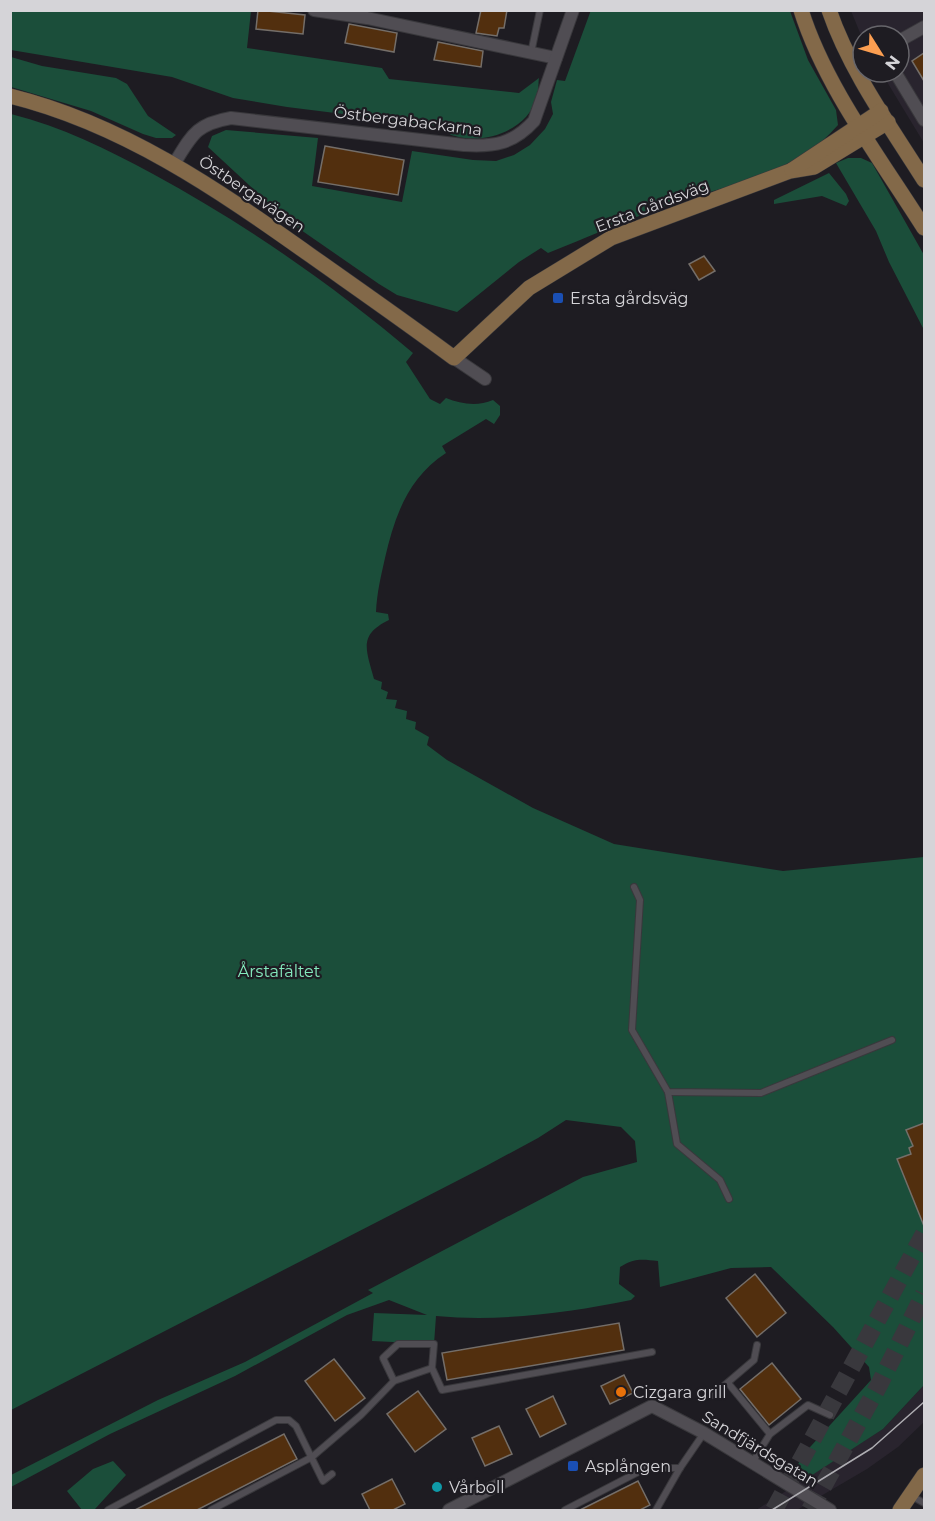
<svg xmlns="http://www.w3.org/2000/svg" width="935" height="1521" font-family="Montserrat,sans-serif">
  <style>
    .built { fill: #29242e }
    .green { fill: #1b4e3a }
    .building { fill: #522f0e; stroke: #746e69; stroke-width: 1.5 }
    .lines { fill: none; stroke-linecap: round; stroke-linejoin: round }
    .highway-tunnel { stroke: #39383d; stroke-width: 18; stroke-dasharray: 18 9; stroke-linecap: butt }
    .lane-casing { stroke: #39383c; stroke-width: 8 }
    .street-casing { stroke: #39383c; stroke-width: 14 }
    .secondary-casing { stroke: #39383c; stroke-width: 16 }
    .lane { stroke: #504d53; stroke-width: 6 }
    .street { stroke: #504d53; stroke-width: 12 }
    .secondary { stroke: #836949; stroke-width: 15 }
    .tram { stroke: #aeadb2; stroke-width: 1.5 }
    .transit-dot { fill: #1a4fb4; stroke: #1e1c22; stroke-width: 2 }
    .food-dot { fill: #e8710a; stroke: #1e1c22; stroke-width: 2 }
    .culture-dot { fill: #0f9aa8; stroke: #1e1c22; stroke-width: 2 }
    .labels { text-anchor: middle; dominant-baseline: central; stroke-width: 4.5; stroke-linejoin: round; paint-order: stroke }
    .street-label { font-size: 16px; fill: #d5d4d8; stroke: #1e1c22 }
    .poi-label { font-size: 16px; fill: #d5d4d8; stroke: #1e1c22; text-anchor: start }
    .park-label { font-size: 16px; fill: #84e9bd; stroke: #1e1c22 }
  </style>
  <rect width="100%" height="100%" fill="#1e1c22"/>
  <g class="built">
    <path d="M851,11H924V143L881,72H899V36H863V40Z"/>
    <path d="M924,1385V1422L898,1447L867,1469L797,1510H756L883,1429Z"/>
  </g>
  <g class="green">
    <path d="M591,10L790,11L808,60L836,110L838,125C795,176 723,185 663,207C624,221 586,238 548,253L541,248L519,262L457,312L397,295L379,284L288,221L208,147L212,136L226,130L318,138L312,186L402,202L412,151L473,160L496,161L514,155L530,145L545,129L553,114L551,102L557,80L565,81Z"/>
    <path d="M11,11H251L247,48L382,68L389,79L519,93L539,78C538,84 539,92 537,97C528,130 485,145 455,136C449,135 443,129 439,126L287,107L233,98L172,77L11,50Z"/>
    <path d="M11,57L42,66L116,78L127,84L148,116L176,135L172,138H156L143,134L91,111L11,87Z"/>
    <path d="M11,114C62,127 107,149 153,174C245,224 333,285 413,353L406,362L430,399L440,404L446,398C461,404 477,407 493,400L500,406V415L494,424L486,419L442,446L446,453C408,478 395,515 385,558C381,576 377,592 376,612L388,614L389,620C358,635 366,649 374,679L382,682L381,689L388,692L386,699L397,700L395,708L407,711L406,719L416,722L415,729L429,737L427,745L447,760L533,808L614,844L783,871L924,857V1385L883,1429L806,1479L796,1470L801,1457L871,1380L869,1367L833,1327L771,1267L731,1268L660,1287L658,1261C642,1259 634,1258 620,1267L619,1284L635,1296L631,1300C567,1313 501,1322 436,1316L434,1344L372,1341L374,1313L427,1315L389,1300L347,1315L235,1376L110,1434L11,1487V1475L158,1400L245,1362L373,1293L368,1290L583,1177L637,1162L635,1141L621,1127L566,1120L538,1138L486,1166L11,1410Z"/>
    <path d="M848,158H861L872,163L924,255V330L889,262L876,231L836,163Z"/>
    <path d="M829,173L846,194L849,201L846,206L822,196L774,204V200Z"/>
    <path d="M113,1461L126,1475L95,1509L82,1510L67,1491L93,1469Z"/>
  </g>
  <g class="building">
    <path d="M258,10L305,15L303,34L256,29Z"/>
    <path d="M481,10H507L504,28H499L497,36L476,33Z"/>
    <path d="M349,24L397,33L394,52L345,43Z"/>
    <path d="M438,42L483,51L481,67L434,60Z"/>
    <path d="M924,53V81L912,61Z"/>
    <path d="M325,146L404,160L398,195L318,182Z"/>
    <path d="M704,256L715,271L699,280L689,264Z"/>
    <path d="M924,1123V1226L897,1159L911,1154L909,1148L913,1146L906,1130Z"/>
    <path d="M755,1274L786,1313L757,1337L726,1298Z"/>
    <path d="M619,1323L624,1350L447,1380L442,1353Z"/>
    <path d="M334,1359L365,1398L335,1421L305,1381Z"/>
    <path d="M772,1363L801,1399L769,1425L740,1389Z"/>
    <path d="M624,1375L633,1393L610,1404L601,1386Z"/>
    <path d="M418,1391L446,1429L415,1452L387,1414Z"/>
    <path d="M553,1396L566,1424L540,1437L526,1409Z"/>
    <path d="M499,1426L512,1454L485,1466L472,1438Z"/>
    <path d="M284,1434L297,1459L197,1510H135Z"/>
    <path d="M392,1479L405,1504L393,1510H370L362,1494Z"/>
    <path d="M638,1481L650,1505L640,1510H580Z"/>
  </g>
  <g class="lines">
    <g class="highway-tunnel">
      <path d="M774,1510L924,1234"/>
      <path d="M810,1510L879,1385L924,1294"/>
    </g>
    <g class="lane-casing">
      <g id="lane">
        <path d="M531,53L540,10"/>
        <path d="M634,887L640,900L632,1030L668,1092L761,1093L892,1040"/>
        <path d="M668,1092L677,1144L720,1180L729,1199"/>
        <path d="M394,1381L383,1358L398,1344H434L432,1368"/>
        <path d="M728,1383L770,1434"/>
        <path d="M713,1395L754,1360L757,1345"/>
        <path d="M752,1463L770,1434L808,1405L830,1415"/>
        <path d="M910,1495L924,1503"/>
        <path d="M108,1510L276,1420H289L296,1426L323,1481L332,1474"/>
        <path d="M211,1510L312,1457L361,1415L394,1381L432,1368L442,1390L652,1352"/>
        <path d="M565,1510L646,1468H680"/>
        <path d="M656,1510L680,1468L704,1433"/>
      </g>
    </g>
    <g class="street-casing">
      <g id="street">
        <path d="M314,10L367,18L556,58"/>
        <path d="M899,41L924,27"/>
        <path d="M895,72L924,120"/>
        <path d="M174,164C192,135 196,124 231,118L464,145C494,147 513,144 534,121L573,10"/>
        <path d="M454,358L485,379"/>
        <path d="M449,1510L652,1406L704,1433L830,1510"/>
      </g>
    </g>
    <g class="secondary-casing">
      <g id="secondary">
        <path d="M801,10C825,87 882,161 924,228"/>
        <path d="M829,10C850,71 890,126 924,180"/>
        <path d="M10,96C123,124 217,189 310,255C358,289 407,323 454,358L529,288L611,238L790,171L814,167L888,122"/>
        <path d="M792,170L881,111"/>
        <path d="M900,1510L924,1475"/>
      </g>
    </g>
    <use href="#lane" class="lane"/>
    <use href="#street" class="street"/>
    <use href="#secondary" class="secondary"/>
    <path class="tram" d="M772,1510L872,1448L924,1402"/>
  </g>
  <g class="transit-dot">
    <rect x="552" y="292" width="12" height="12" rx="3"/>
    <rect x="567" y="1460" width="12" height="12" rx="3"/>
  </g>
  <circle class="food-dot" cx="621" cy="1392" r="6"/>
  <circle class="culture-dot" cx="437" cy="1487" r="6"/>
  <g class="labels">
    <g class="street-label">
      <text transform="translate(408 121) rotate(7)">Östbergabackarna</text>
      <text transform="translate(252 194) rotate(34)">Östbergavägen</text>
      <text transform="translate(652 206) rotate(-21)">Ersta Gårdsväg</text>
      <text transform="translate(760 1449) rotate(31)">Sandfjärdsgatan</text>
    </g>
    <g class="poi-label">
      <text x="570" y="298">Ersta gårdsväg</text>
      <text x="633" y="1392">Cizgara grill</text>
      <text x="585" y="1466">Asplången</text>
      <text x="449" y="1487">Vårboll</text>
    </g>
    <g class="park-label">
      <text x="279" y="971">Årstafältet</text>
    </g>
  </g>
  <rect width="935" height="1521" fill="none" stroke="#d5d4d8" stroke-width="24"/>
  <g transform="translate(881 54) rotate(127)"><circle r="28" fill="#1e1c22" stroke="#67666b" stroke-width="1.5"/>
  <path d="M0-4.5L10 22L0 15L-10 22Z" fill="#fb9e51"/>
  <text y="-9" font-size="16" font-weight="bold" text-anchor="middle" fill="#d5d4d8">N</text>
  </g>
</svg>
